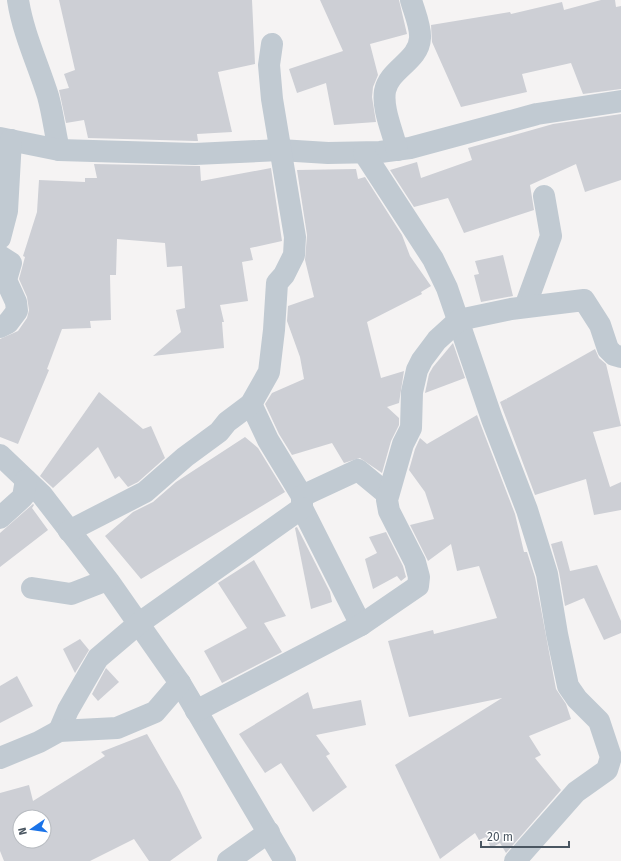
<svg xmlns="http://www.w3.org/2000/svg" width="621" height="861" font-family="'Fira Sans',sans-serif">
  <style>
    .building { fill: #cdcfd5; fill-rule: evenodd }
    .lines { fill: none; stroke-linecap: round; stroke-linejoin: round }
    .minor { stroke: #c1cad2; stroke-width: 22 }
  </style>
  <rect width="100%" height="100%" fill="#f5f3f3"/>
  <g class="building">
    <path d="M59,0H252L255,64L218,72L232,132L197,134L198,141H195L88,138L84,120L66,123L59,90L69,88L64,74L75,70Z"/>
    <path d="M320,0H399L407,34L370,44L378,75L373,87L372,97L376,122L334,125L326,83L297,93L289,69L343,51Z"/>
    <path d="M601,0H615L616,7L621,6V89L583,94L571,63L522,74L527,92L461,107L432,42L431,25L510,12L511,14L562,2L564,10Z"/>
    <path d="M621,114V180L585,192L576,164L530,185L534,210L464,233L448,198L414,207L390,170L417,162L421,178L472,160L468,148L553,124Z"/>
    <path d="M94,164L200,166L201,181L271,168L282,241L250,248L253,260L242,262L248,301L220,305L224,322H222L224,348L153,356L181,332L176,310L185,308L182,266L167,267L165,243L117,239L116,275H110L111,320L90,321L91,328L62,329L47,369L49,370L18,444L0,437V339L18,331L27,318L29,310L27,297L19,279L25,257L23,256L37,212L39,180L85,182V178H97Z"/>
    <path d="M356,169L358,179L365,177L402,235L410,256L431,286L421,292L422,294L367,322L381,378L404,371L399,403L387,407L399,418V425L391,441L382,473L360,458L344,463L332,443L292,455L279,434L265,404L272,393L304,379L300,357L287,321L288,306L314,297L305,260L307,235L297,170Z"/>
    <path d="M503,255L513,296L481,302L474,275L479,274L475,261Z"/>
    <path d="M453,343L465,378L425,393L429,374L433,367Z"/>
    <path d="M595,349L599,358L606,364L621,426L593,432L610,487L621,482V510L594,515L586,479L535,495L500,402L506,399L507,400L506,399Z"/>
    <path d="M99,392L143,429L151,426L165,458L138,482L128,487L119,476L115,479L98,447L53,488L40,476Z"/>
    <path d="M477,415L515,514L524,552H527L535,577L556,689L566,704L571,719L529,736L541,755L535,758L561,790L506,853L500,843L491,848L486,837L479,840L475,833L440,859L395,765L502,698L409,717L388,641L433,630L434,634L497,618L479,566L457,571L451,544L428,561L410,525L434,519L425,492L409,470L415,449L420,438L427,444Z"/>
    <path d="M245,437L258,448L285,492L141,579L105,536L133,512L153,502L176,482Z"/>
    <path d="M33,504L34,505L32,508L48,530L0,567V533Z"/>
    <path d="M297,527L330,592L332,602L311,609L295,528Z"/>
    <path d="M386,532L403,566L406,577L401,581L397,576L373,589L365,559L377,553L369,537Z"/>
    <path d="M562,541L570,571L597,565L621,621V633L604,640L584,598L565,606L559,572L551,544Z"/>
    <path d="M254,560L286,616L264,623L282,652L222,683L204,651L247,628L218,583Z"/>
    <path d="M80,639L89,650L75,673L63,649Z"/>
    <path d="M106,668L119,682L98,701L92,694Z"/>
    <path d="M17,676L33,706L0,723V686Z"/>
    <path d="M308,692L313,709L361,700L366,725L316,735L330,754L326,756L347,787L313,812L281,763L265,773L239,734Z"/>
    <path d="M147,734L180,791L202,838L170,861H149L134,839L90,861H4L0,851V793L29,785L33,801L105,756L101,752ZM20,817H44V841H20Z"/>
  </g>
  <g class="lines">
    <g class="minor">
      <path d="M18,0C23,33 38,64 48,96C53,114 55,133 59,150"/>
      <path d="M0,138L59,150L195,154L280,150L328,153L380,152L410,148L537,114L621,101"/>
      <path d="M397,150C393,132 382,109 385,91C389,69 419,61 420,38C421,27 414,11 411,0"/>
      <path d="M364,153L433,259L447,288L492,419L527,510L547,574L557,634L568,686L577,699L599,721L611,757L607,770L576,792L515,861"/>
      <path d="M0,238L7,211L11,140"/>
      <path d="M0,256L11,263L6,280L16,302L17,311L8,323L0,327"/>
      <path d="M525,307L551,236L544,196"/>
      <path d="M251,404L268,440L302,496V508L361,625"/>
      <path d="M0,455L42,495L110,583L180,683L285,861"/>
      <path d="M302,496L358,470L387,494"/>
      <path d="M0,518L23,497L26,480"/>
      <path d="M69,531L145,492L185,457L219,432L227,422L251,404L269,372L274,330L277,283L284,275L294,255L295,237L272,99L269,65L272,44"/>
      <path d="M32,588L71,594L107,580"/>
      <path d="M196,711L361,625L418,586L419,577L415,562L389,511L387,500L403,444L411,428L412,392L417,370L422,360L437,340L459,320L511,309L584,300L600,325L608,349L614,355L621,357"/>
      <path d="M59,731L68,710L98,658L138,624L302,508"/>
      <path d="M0,758L39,742L59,731L117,728L155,712L180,683"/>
      <path d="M228,861L269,832"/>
    </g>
  </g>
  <g transform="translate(32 829) rotate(257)"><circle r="19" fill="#ffffff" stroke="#b7bbc0"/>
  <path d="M0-3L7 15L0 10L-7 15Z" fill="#1a73e8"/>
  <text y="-6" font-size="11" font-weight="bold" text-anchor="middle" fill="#4a5661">N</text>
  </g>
  <path d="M481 841v6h88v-6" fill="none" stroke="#4a5661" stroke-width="2"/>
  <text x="487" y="841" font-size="12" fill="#4a5661" stroke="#ffffff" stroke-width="3" paint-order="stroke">20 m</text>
</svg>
